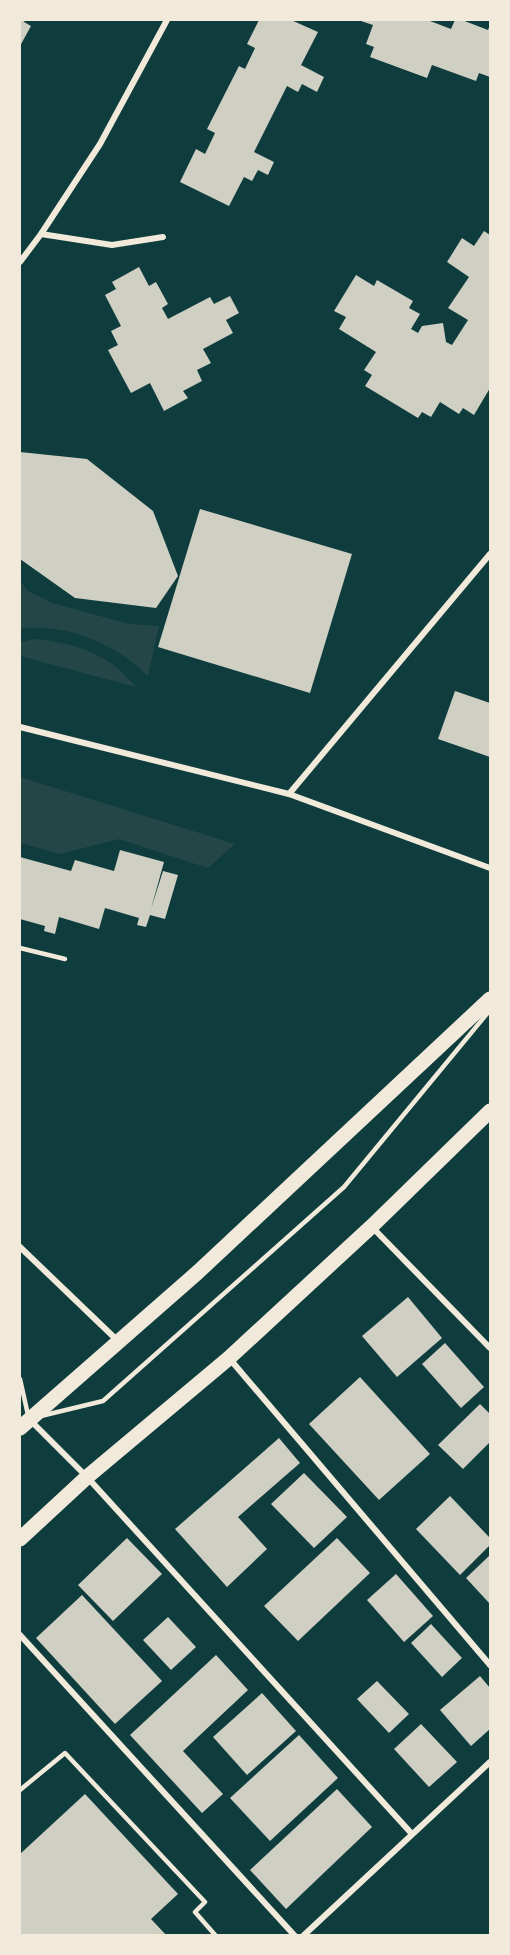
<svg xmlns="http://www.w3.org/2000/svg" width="510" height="1955" font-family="Inter,sans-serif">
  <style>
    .green { fill: #244646 }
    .building { fill: #cfcfc3 }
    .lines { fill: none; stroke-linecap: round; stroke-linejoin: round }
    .service { stroke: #f1e9da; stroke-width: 4.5 }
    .minor { stroke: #f1e9da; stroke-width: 6 }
    .primary { stroke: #f1e9da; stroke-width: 15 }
  </style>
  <rect width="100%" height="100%" fill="#0f3d3e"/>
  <g class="green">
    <path d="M20,581L28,591L52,603L129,624L159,626L148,676C117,644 64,622 20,629Z"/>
    <path d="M35,639C77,644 108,653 136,687L20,656V642Z"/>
    <path d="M20,777L235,844L208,868L119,839L60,854L20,843Z"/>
  </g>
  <g class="building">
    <path d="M20,20H25L24,22L31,26L20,46Z"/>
    <path d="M259,20H291L318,32L301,65L324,77L317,92L302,84L298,92L287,86L254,152L274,162L268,175L258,170L252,181L244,177L229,206L180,182L196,149L205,154L215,133L207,129L239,66L245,69L255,48L247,44Z"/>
    <path d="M358,20H430V21L451,29L455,20H462L488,30L490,25V77L479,73L476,81L432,65L427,78L370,57L374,47L366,44L373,25Z"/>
    <path d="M484,231L490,235V388L474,415L463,408L459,414L440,402L431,417L422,412L418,418L365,386L372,375L364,370L376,352L339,329L346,317L334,311L356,275L374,286L377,280L413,301L409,308L420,314L411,329L418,333L422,326L443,323L446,342L452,345L468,320L448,308L469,277L447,262L462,238L474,246Z"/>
    <path d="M139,267L149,286L156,282L168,304L162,308L168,319L210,297L214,304L230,296L239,313L226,320L233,333L203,349L211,363L197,370L202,381L183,391L188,398L164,411L150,383L131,393L108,350L118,345L111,331L121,326L105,295L116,289L112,282Z"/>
    <path d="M20,452L87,459L153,511L178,576L156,608L75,598L20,559Z"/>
    <path d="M200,509L352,554L310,693L158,647Z"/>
    <path d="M455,691L490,703V757L438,739Z"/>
    <path d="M120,850L164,862L151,909L163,871L178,875L165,919L150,915L146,927L137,925L139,918L105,908L99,929L59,917L55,934L44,931L45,926L20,919V857L71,871L75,860L114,871Z"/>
    <path d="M408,1297L442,1338L397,1377L362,1336Z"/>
    <path d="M445,1343L484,1387L461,1408L422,1364Z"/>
    <path d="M360,1377L430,1454L379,1500L309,1424Z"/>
    <path d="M480,1404L490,1414V1442L463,1469L438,1445Z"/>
    <path d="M279,1438L300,1463L238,1517L267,1549L227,1587L175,1529Z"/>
    <path d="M304,1473L347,1517L314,1548L271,1504Z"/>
    <path d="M450,1496L490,1538V1545L460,1575L416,1529Z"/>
    <path d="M127,1538L162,1574L113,1621L78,1585Z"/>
    <path d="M337,1538L370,1573L298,1641L264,1606Z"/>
    <path d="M490,1555V1604L466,1578Z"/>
    <path d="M396,1574L433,1616L404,1642L367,1600Z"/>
    <path d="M82,1595L162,1681L115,1724L36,1638Z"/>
    <path d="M168,1617L196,1647L171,1670L143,1640Z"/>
    <path d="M431,1624L462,1658L442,1677L411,1643Z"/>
    <path d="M216,1655L248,1690L183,1751L223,1794L202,1813L130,1735Z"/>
    <path d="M480,1676L490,1688V1729L471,1746L440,1710Z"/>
    <path d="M377,1681L409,1714L389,1733L357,1699Z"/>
    <path d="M262,1693L296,1731L247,1775L213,1737Z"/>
    <path d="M421,1724L457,1762L429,1787L394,1749Z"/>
    <path d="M299,1735L338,1778L270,1841L230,1798Z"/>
    <path d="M337,1789L372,1827L286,1909L250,1870Z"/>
    <path d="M85,1794L178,1894L151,1919L167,1936H20V1854Z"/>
  </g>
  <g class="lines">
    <g class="service">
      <path d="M20,948L65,959"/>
      <path d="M20,1379L28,1415"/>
      <path d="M41,1416L103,1401L344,1187L490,1010"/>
      <path d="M20,1790L65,1753L205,1902L195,1912L216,1936"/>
    </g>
    <g class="minor">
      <path d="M41,234L112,245L163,237"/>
      <path d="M20,262L41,234L100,144L167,20"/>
      <path d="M20,727L289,794L490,868"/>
      <path d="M289,794L490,554"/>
      <path d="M372,1227L490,1348"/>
      <path d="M20,1247L119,1342"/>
      <path d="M229,1358L490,1665"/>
      <path d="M30,1420L87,1477L412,1834"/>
      <path d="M20,1635L295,1936"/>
      <path d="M303,1936L490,1762"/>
    </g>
    <g class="primary">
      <path d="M20,1428L198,1272L490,999"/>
      <path d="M20,1539L87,1477L229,1358L372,1226L490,1111"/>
    </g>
  </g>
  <rect width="510" height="1955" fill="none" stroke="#f1e9da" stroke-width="42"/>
</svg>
